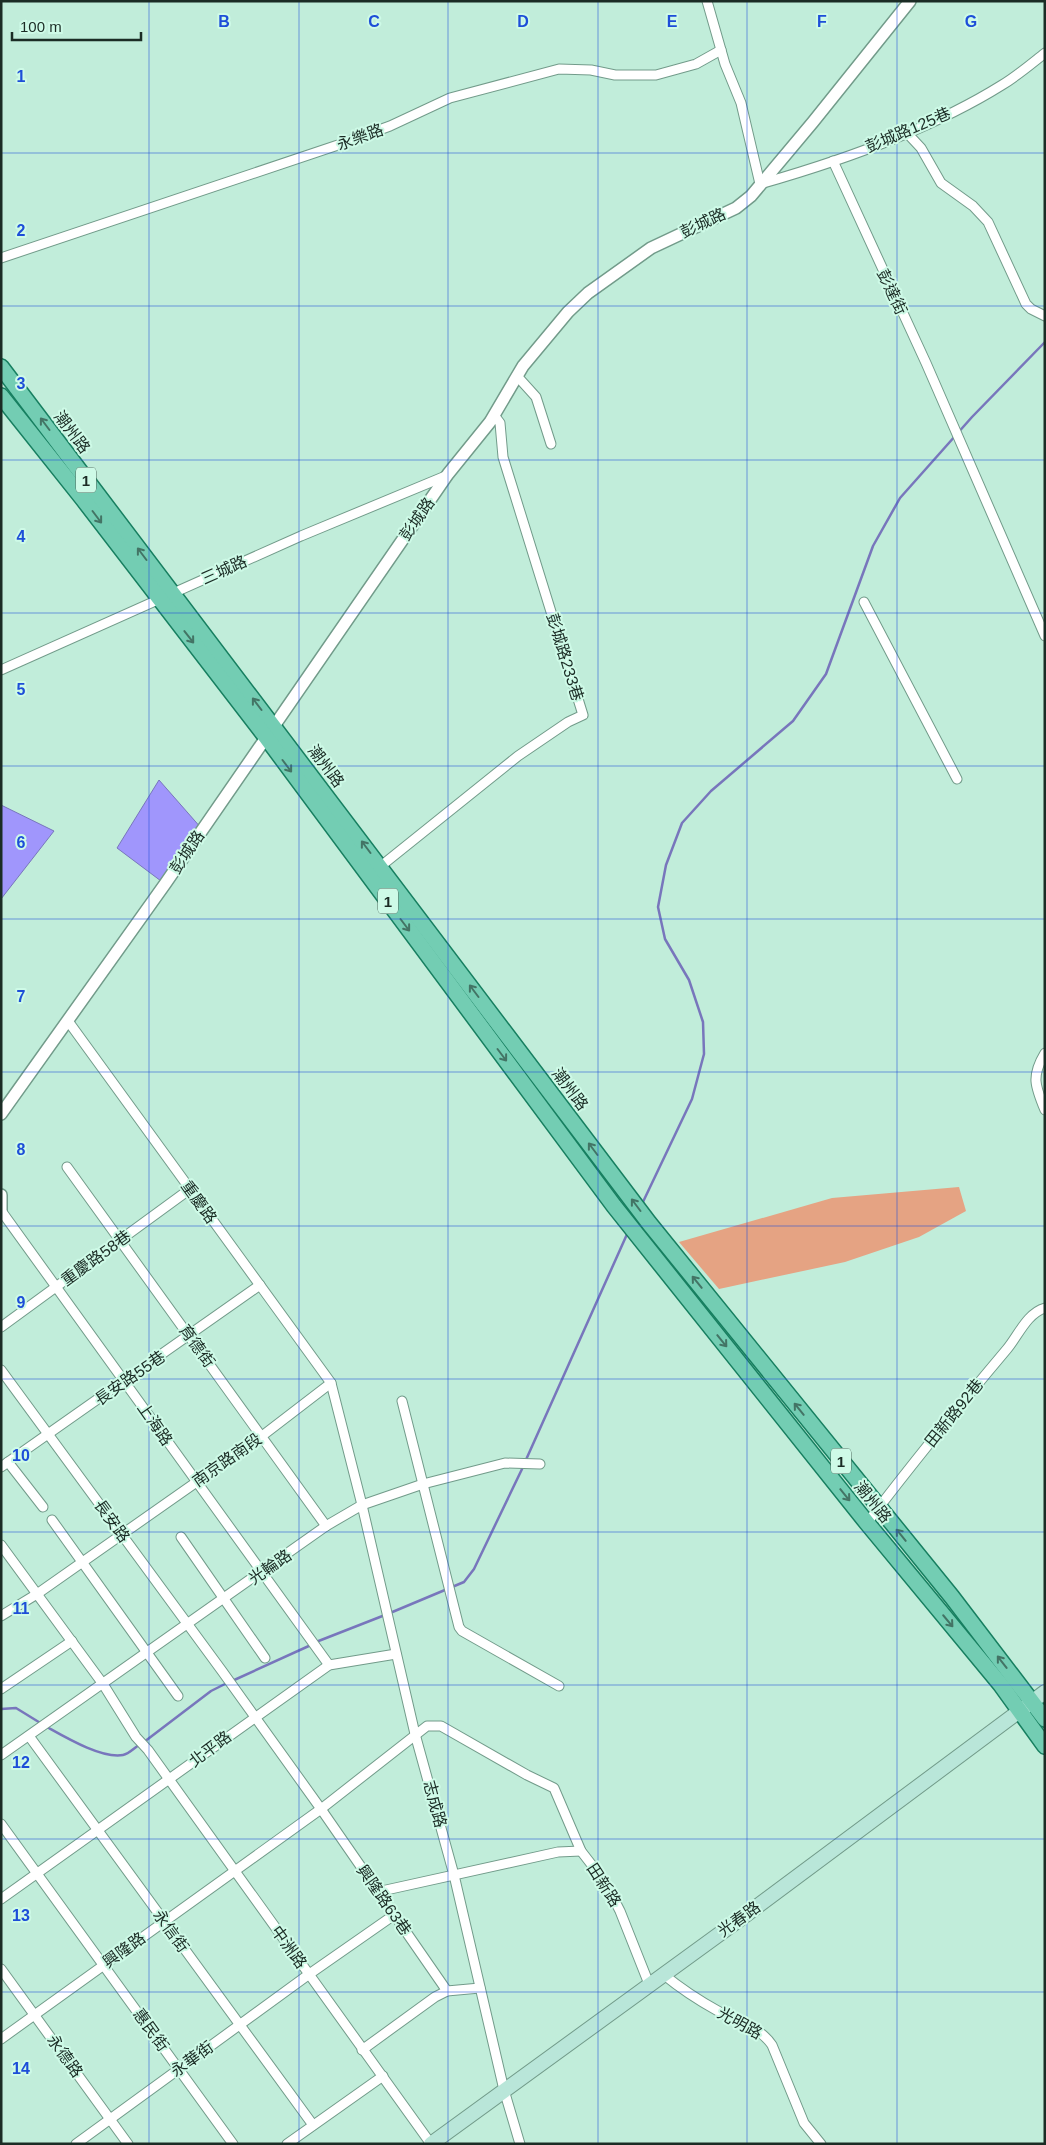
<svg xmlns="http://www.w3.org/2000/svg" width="1046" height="2145" font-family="Helvetica,'Noto Sans TC',sans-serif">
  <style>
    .green { fill: #e5a383 }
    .water { fill: #a096fc; stroke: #7876bc }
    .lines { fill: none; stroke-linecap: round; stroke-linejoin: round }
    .stream { stroke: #7876bc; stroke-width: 2.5 }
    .minor-casing { stroke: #729b8a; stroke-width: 11 }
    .tertiary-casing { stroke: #729b8a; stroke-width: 14 }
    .secondary-casing { stroke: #729b8a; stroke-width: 16 }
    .primary-casing { stroke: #177f60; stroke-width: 18 }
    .minor { stroke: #fff; stroke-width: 9 }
    .tertiary { stroke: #fff; stroke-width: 11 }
    .secondary { stroke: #b9e6d9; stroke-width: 14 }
    .primary { stroke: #73cdb3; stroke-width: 15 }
    .oneway { stroke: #437465 }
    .grid { fill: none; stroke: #1d4ed8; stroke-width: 1; stroke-opacity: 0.55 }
    .labels { text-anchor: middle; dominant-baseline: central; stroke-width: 4; stroke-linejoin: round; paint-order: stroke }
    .shield { fill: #cefae7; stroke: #516a5f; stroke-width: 1 }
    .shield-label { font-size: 15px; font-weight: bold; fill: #1b2c25 }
    .street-label { font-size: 16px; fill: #1b2c25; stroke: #cefae7 }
    .grid-label { font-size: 16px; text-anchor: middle; font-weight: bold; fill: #1d4ed8; stroke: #cefae7; stroke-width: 4; stroke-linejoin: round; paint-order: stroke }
  </style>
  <rect width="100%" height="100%" fill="#c1edda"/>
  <path class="green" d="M959,1187L966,1211L919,1237L845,1262L719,1289L679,1242L832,1198Z"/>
  <g class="water">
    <path d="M159,780L202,829L165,884L117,848Z"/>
    <path d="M1,805L54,831L1,899Z"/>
  </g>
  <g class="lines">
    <g class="stream">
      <path d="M642,1204L692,1099L704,1054L703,1022L689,980L665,939L658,907L666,865L682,823L711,791L793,721L826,674L873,546L900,498L972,417L1045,342"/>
      <path d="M525,1462L628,1232"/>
      <path d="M390,1613L464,1582L474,1569L523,1467"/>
      <path d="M316,1642L385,1615"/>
      <path d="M232,1681L311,1645"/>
      <path d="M1,1709L16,1708L42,1724"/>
      <path d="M47,1727C65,1737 102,1759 123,1755C129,1754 134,1748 139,1745"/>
      <path d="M144,1742L211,1691L227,1683"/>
    </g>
    <g class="minor-casing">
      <g id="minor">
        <path d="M707,1L725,64L741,103L760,184C841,161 930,130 1002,85C1017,76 1031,64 1045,53"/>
        <path d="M907,133L921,148L941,183L973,206L988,222L1026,304L1031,309L1045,316"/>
        <path d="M833,161L926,363L1045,636"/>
        <path d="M1,258L338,145L390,126L450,98L559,69L591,70L615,75H656L696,64L721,50"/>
        <path d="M517,376L536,397L551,444"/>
        <path d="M864,602L957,779"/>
        <path d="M1,670L301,536L448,475"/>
        <path d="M381,866L518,756L568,722L583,715L503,457L500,423L494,415"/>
        <path d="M68,1021L331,1383L362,1505L415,1734L454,1875L504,2090L520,2144"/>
        <path d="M1045,1053C1031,1076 1035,1086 1045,1110"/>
        <path d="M67,1167L326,1526"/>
        <path d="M2,1212L329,1665"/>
        <path d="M1,1327L190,1189"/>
        <path d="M1,1370L222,1671L321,1809L447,1991"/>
        <path d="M402,1401L459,1627L462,1631L559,1686"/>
        <path d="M8,1462L43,1507"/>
        <path d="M1,1467L260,1285"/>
        <path d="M52,1520L178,1696"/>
        <path d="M867,1523C912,1464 959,1406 1007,1349C1018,1336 1027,1313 1045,1308"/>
        <path d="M181,1537L265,1658"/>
        <path d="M1,1545L103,1684L136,1737L148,1750L431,2144"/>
        <path d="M1,1616L37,1594L262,1436L331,1383"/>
        <path d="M1,1689L72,1641"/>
        <path d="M29,1736L313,2125"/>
        <path d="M1,1755L326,1526L362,1505L423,1484L505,1463L540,1464"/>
        <path d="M1,1824L233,2144"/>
        <path d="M377,1892L558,1852L581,1851"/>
        <path d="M1,1899L329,1665L396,1654"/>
        <path d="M1,1969L128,2144"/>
        <path d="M663,1974C680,1988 698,2000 718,2011C738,2022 759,2026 772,2045L804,2123L821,2144"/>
        <path d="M1,2039L321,1809L427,1726H441L527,1775L554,1788L581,1851L605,1882L620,1911L649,1984"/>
        <path d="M362,2050L435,1997L447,1991L480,1988"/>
        <path d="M76,2144L308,1975L394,1915"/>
        <path d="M287,2144L383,2076"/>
      </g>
    </g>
    <g class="tertiary-casing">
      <g id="tertiary">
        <path d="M1,1114L165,884L448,474L490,422L523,366L568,312L588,293L651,248L736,208L751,196L813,122L910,1"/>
        <path d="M1,1195V1214"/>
      </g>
    </g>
    <g class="secondary-casing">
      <path id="secondary" d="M431,2144L747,1914L1045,1692"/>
    </g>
    <g class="primary-casing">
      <g id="primary">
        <path d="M1,367L649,1223L952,1597L1045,1719"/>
        <path d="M1,396L83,499L266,737L614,1206L867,1523L1001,1685L1045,1746"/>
      </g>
    </g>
    <use href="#minor" class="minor"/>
    <use href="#tertiary" class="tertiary"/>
    <use href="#secondary" class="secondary"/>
    <use href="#primary" class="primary"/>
  </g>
  <defs><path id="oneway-shaft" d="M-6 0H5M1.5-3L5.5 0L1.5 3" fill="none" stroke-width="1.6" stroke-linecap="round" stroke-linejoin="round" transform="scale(1.25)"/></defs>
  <g class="oneway">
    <use href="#oneway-shaft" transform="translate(45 424) rotate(-127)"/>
    <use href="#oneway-shaft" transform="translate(97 517) rotate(53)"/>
    <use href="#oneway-shaft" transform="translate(142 554) rotate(-127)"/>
    <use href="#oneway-shaft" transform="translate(189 637) rotate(52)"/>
    <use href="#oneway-shaft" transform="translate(257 704) rotate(-127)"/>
    <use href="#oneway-shaft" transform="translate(287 766) rotate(53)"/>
    <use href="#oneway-shaft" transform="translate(366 847) rotate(-127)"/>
    <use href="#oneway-shaft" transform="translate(405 925) rotate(53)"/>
    <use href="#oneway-shaft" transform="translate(474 991) rotate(-127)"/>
    <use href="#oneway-shaft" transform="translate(502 1055) rotate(53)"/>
    <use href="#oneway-shaft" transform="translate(593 1149) rotate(-127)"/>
    <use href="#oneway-shaft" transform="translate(636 1205) rotate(-127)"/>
    <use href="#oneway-shaft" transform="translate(697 1282) rotate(-129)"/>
    <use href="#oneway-shaft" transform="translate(722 1341) rotate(51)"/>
    <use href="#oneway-shaft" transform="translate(799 1409) rotate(-129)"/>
    <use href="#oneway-shaft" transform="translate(845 1495) rotate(51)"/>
    <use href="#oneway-shaft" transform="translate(901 1535) rotate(-129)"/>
    <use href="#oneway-shaft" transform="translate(948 1621) rotate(50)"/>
    <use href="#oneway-shaft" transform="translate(1002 1662) rotate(-128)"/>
  </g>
  <path class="grid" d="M149,1V2144M299,1V2144M448,1V2144M598,1V2144M747,1V2144M897,1V2144M1,153H1045M1,306H1045M1,460H1045M1,613H1045M1,766H1045M1,919H1045M1,1072H1045M1,1226H1045M1,1379H1045M1,1532H1045M1,1685H1045M1,1839H1045M1,1992H1045"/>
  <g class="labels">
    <g class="shield">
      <rect x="76" y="467.5" width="20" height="25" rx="4"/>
      <rect x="378" y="888.5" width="20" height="25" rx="4"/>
      <rect x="831" y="1448.5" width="20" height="25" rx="4"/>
    </g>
    <g class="shield-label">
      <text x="86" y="480">1</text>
      <text x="388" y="901">1</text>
      <text x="841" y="1461">1</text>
    </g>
    <g class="street-label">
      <text transform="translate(908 130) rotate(-23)">彭城路125巷</text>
      <text transform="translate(360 137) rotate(-20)">永樂路</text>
      <text transform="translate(703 223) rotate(-25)">彭城路</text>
      <text transform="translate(892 292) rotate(65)">彭達街</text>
      <text transform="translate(72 432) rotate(53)">潮州路</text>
      <text transform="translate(417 519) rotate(-55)">彭城路</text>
      <text transform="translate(224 570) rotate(-24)">三城路</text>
      <text transform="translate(565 657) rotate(73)">彭城路233巷</text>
      <text transform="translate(326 766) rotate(53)">潮州路</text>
      <text transform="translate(187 852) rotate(-56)">彭城路</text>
      <text transform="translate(570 1089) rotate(53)">潮州路</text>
      <text transform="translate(199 1202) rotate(54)">重慶路</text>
      <text transform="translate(96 1258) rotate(-36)">重慶路58巷</text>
      <text transform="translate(197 1346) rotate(54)">育德街</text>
      <text transform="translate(130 1378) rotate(-35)">長安路55巷</text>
      <text transform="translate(954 1413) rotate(-51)">田新路92巷</text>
      <text transform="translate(155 1424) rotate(55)">上海路</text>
      <text transform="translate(227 1460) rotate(-35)">南京路南段</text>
      <text transform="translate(873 1502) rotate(51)">潮州路</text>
      <text transform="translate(112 1521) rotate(54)">長安路</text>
      <text transform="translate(270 1567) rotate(-35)">光輪路</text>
      <text transform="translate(210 1749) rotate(-37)">北平路</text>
      <text transform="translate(435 1804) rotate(75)">志成路</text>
      <text transform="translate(604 1885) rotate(57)">田新路</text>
      <text transform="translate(384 1900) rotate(55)">興隆路63巷</text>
      <text transform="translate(739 1919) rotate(-36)">光春路</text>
      <text transform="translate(171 1931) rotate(54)">永信街</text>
      <text transform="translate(289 1947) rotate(54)">中洲路</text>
      <text transform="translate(124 1950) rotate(-36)">興隆路</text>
      <text transform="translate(740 2023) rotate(29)">光明路</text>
      <text transform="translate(151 2030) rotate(54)">惠民街</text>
      <text transform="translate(65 2056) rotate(54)">永德路</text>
      <text transform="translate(192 2059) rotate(-36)">永華街</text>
    </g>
  </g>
  <g class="grid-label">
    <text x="224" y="27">B</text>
    <text x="374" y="27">C</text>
    <text x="523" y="27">D</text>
    <text x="672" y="27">E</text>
    <text x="822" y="27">F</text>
    <text x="971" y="27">G</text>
    <text x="21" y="82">1</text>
    <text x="21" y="236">2</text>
    <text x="21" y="389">3</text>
    <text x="21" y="542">4</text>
    <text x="21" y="695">5</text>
    <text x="21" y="848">6</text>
    <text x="21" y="1002">7</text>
    <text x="21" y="1155">8</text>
    <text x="21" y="1308">9</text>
    <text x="21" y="1461">10</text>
    <text x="21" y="1614">11</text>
    <text x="21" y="1768">12</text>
    <text x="21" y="1921">13</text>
    <text x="21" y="2074">14</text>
  </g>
  <rect width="1046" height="2145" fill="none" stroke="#1b2c25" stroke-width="5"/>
  <path d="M12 32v8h129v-8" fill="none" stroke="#1b2c25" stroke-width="2.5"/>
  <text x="20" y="32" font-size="15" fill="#1b2c25" stroke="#cefae7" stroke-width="4" paint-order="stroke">100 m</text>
</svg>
